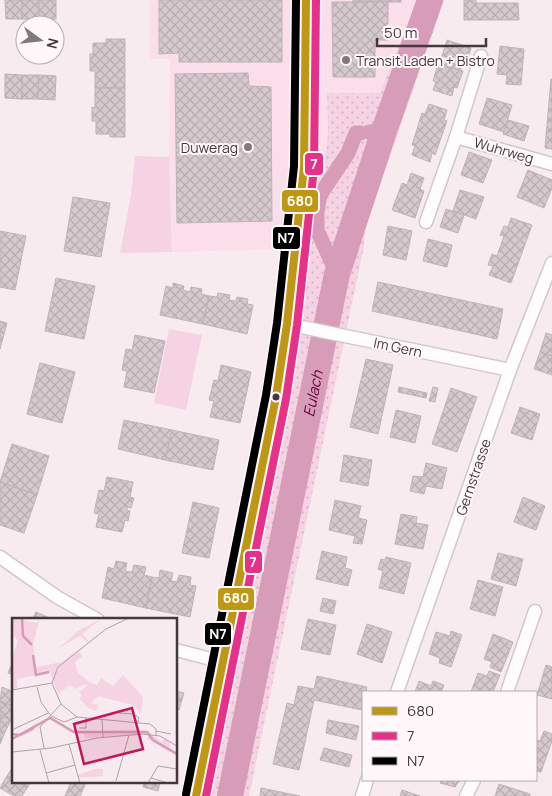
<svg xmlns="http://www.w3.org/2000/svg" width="552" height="796" font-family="Manrope,sans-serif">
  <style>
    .built { fill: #fadfea }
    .grass { fill: url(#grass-dots) }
    .park { fill: #f6d3e2 }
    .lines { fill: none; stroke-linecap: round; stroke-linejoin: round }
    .canal { stroke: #d79db8; stroke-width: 15 }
    .river { stroke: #d79db8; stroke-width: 26 }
    .building { fill: url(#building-cross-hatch); stroke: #bfb2b8 }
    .street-casing { stroke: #d3c6cc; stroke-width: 15 }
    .secondary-casing { stroke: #d3c6cc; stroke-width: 21 }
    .street { stroke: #fefcfd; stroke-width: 12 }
    .secondary { stroke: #fefcfd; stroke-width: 19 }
    .bus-1-casing { stroke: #fff7fa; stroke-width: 11 }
    .bus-2-casing { stroke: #fff7fa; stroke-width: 11 }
    .bus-3-casing { stroke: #fff7fa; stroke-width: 11 }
    .bus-1 { stroke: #be9815; stroke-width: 8 }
    .bus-2 { stroke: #e73089; stroke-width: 8 }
    .bus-3 { stroke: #000; stroke-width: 8 }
    .poi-dot { fill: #84767c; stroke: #fff7fa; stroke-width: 2 }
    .bus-dot { fill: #46373d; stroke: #fff7fa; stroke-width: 2 }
    .labels { text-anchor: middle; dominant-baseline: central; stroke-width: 4; stroke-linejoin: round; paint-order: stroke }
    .poi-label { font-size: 14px; fill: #46373d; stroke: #fff7fa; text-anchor: start }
    .street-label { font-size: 14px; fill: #46373d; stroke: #fff7fa }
    .water-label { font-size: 15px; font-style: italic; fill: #63013e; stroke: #fff7fa }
    .inset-river { fill: none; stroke: #d79db8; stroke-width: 2.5 }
    .inset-road { fill: none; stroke: #b0a3a8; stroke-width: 1 }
    .view { fill: #c2185b; fill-opacity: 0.15; stroke: #c2185b; stroke-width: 2.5 }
    .inset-edge { fill: none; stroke: #46373d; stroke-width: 2.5 }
    .line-badge { stroke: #fff7fa; stroke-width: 2 }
    .badge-label { font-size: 14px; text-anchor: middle; font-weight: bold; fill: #fff }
  </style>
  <defs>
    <pattern id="grass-dots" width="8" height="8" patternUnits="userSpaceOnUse" patternTransform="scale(1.25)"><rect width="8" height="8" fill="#f6d3e2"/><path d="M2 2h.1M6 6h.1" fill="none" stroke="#d4b6c3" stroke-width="1.8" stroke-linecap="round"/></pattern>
    <pattern id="building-cross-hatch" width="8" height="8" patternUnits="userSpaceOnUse" patternTransform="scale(1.25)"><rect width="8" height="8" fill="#d5c9ce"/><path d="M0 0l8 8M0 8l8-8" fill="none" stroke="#b8adb2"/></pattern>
  </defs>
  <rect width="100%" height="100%" fill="#f7ebf0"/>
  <path class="built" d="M149,0H417L380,93H328L327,145L323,159L314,167H304L296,249L172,252L169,157L170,59H149Z"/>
  <path class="grass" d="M417,0H444L365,229L364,246L249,796H196L257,491L304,167C311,167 316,166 322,160C331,149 327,108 327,93H380Z"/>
  <g class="park">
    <path d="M135,156L169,157L172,252L120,253L131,195Z"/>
    <path d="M169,329L202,335L186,410L154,403Z"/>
  </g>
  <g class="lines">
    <g class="canal">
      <path d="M369,132L384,131"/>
      <path d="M337,274L317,230V212L320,195L348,153L356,133H360"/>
    </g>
    <path class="river" id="s1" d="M230,796L337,274L384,131L430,0"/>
  </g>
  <g class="building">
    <path d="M5,0H22V19H6Z"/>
    <rect x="22" y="0" width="17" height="19"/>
    <rect x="39" y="0" width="17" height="19"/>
    <path d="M159,0H282V62H179V53L159,54Z"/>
    <rect x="353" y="0" width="48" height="2"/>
    <path d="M464,0H476V3H518L519,20H464Z"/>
    <path d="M332,2H388V40H375V77H333Z"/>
    <path d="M106,39H125V88H95V71H90V54H93V43H106Z"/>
    <path d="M447,40L471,48L466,64L463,63L460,71L443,65L446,57L442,56Z"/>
    <path d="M500,46L524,49L521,85L506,84L507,75L497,74Z"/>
    <path d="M438,64L463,71L457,88L454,87L452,96L433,90L436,82L433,81Z"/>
    <path d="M248,73L249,86L271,87L272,221L177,223L175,74Z"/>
    <path d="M5,74L22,75V99L5,98Z"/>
    <path d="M22,75H39L38,99H22Z"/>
    <path d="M39,75L56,76L55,100L38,99Z"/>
    <path d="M551,79H552V149L545,148Z"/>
    <path d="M95,88H125V137H110V134H96V121H92V107L95,108Z"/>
    <path d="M487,98L512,105L504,132L479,124Z"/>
    <path d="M429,104L447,110L444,120L447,121L435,155L432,153L430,162L412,155L415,146L412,145L422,113L425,114Z"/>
    <path d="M508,120L529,126L524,141L503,134Z"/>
    <path d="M469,152L492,160L483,183L461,175Z"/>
    <path d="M528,170L552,180V188L544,208L517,197Z"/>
    <path d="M411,173L424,178L420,189L424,191L415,218L392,210L402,183L407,185Z"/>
    <path d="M460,190L484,197L476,219L453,211Z"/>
    <path d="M73,197L110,203L101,257L64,251Z"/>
    <path d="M446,209L464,215L458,233L440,227Z"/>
    <path d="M511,218L532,225L511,283L489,275L493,266L488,265L492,254L497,256L504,236L500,235L504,226L508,227Z"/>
    <path d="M388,226L412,231L406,260L383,255Z"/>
    <path d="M0,231L26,236L15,290L0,287Z"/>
    <path d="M428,239L452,245L447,267L423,261Z"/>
    <path d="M56,278L95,286L84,339L45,331Z"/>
    <path d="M378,282L503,309L497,339L372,311Z"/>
    <path d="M173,283L184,286L183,290L190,292L191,287L202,289L201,294L209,296L203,324L160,315L166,286L173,288Z"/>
    <path d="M218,293L230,295L229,300L236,301L237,297L248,299L247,304L253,305L247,334L203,324L209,296L217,297Z"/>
    <path d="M0,321L7,323L0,349Z"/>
    <path d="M546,333L552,335V356L540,352Z"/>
    <path d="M135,335L165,341L154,393L124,387L127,371L122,370L126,349L132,350Z"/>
    <path d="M540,352L552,356V375L534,369Z"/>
    <path d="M366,359L393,365L378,434L350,427Z"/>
    <path d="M40,363L75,372L62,423L27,414Z"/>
    <path d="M221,365L251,372L240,423L210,417L214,401L209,400L214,380L218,381Z"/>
    <path d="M399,387L427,393L426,398L398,392Z"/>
    <path d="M433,387L438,388L435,402L429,401Z"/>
    <path d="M451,388L477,397L457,452L432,444Z"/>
    <path d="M520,407L540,414L532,440L511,433Z"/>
    <path d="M396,410L421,416L415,443L390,437Z"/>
    <path d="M124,420L172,430L165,460L118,449Z"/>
    <path d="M172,430L219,440L213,470L165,460Z"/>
    <path d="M12,444L49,456L37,495L0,482Z"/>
    <path d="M344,455L372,460L368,486L340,481Z"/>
    <path d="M426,463L447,468L442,489L426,486L424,494L410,491L413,476L423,477Z"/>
    <path d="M107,477L133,482L130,497L134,498L131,508L127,507V510L130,511L128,521L125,520L122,532L96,527L99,514L94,513L99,490L104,491Z"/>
    <path d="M0,482L37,495L24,533L0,525Z"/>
    <path d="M523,497L545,506L536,530L514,522Z"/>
    <path d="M335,500L361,506L358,518L367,520L362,544L353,543L355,536L329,530Z"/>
    <path d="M193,502L219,508L209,558L182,553Z"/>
    <path d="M401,514L417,517L416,523L428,525L423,549L395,544Z"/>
    <path d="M322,551L347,557L345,568L352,570L348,586L316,579Z"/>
    <path d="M498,553L523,559L516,586L491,579Z"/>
    <path d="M386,557L411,563L404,594L379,588L383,571L378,569L381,559L385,560Z"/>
    <path d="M116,561L127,563L125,571L132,572L134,565L146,567L144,575L152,577L146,608L102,598L108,567L114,569Z"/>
    <path d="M160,570L173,573L171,581L177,582L179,575L191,577L190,585L196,586L190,617L146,608L152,577L159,578Z"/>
    <path d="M478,580L503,587L495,616L470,609Z"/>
    <path d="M323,598L336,601L333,614L320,611Z"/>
    <path d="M36,612L54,620H32Z"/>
    <path d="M308,619L336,625L330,655L301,649Z"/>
    <path d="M367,624L392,632L382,663L357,654Z"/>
    <path d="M451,631L462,635L451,667L439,663L440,658L429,654L436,632L450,636Z"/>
    <path d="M493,634L513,642L501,672L490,667L492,662L484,659Z"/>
    <path d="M13,661H14V675L8,673Z"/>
    <path d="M546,665L552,667V699L537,695Z"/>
    <path d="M489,671L500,675L493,692H471L478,673L487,676Z"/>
    <path d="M317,676L367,687L366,692H363L362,710L314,700L299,770L273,764L287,703L294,705L298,686L314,689Z"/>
    <path d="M419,681L431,686L433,681L444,685L441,692H415Z"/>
    <path d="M2,687L14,692V707L0,701Z"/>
    <path d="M176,691L184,693L179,710H176Z"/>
    <path d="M0,701L14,707V713L11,720L0,715Z"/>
    <path d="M0,715L11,720L5,732L0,730Z"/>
    <path d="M328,720L359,726L356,740L326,733Z"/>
    <path d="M0,730L5,732L0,744Z"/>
    <path d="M544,731L552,734V741L541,772L536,771V740L540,741Z"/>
    <path d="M324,748L352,755L349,767L320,760Z"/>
    <path d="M14,765V779L7,776Z"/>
    <path d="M7,776L14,779V782H18L27,788L22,796H14L0,788Z"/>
    <path d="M441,780H460L455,787L440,783Z"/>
    <path d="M18,782H31L27,788Z"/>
    <path d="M71,782H78L85,785L80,796H65Z"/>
    <path d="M144,782H160L158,791L143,787Z"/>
    <path d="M499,784L530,794V796H495Z"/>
    <path d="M261,788L300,796H260Z"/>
    <path d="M402,790L420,796H400Z"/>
  </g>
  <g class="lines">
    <g class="street-casing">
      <g id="street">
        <path d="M481,56L456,137L552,164"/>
        <path d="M426,222L456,137"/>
        <path d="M287,324L510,370"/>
        <path d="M0,557L57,597L98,620"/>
        <path d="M176,650L223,662"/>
        <path d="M397,692L510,370L552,263"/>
        <path d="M507,692L535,611"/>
        <path d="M362,796L367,780"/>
        <path d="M466,796L474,780"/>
      </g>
    </g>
    <g class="secondary-casing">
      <path id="secondary" d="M196,796L276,397L287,324L296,249L304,167L306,0"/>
    </g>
    <use href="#street" class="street"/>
    <use href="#secondary" class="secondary"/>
    <g class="bus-1-casing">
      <path id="bus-1" d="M196,796L276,397L287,324L304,167L306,0"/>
    </g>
    <g class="bus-2-casing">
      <path id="bus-2" d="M206,796L286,399L297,325L314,168L316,0"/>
    </g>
    <g class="bus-3-casing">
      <path id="bus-3" d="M186,794L266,395L277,323L294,166L296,0"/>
    </g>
    <use href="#bus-1" class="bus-1"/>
    <use href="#bus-2" class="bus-2"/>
    <use href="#bus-3" class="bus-3"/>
  </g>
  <g class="poi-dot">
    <circle cx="346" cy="60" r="5"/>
    <circle cx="248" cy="147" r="5"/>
  </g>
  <circle class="bus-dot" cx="276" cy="397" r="4.5"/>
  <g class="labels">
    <g class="poi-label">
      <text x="356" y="60">Transit Laden + Bistro</text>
      <text x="238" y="147" text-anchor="end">Duwerag</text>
    </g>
    <g class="street-label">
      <text transform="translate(504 150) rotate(16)">Wuhrweg</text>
      <text transform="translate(398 347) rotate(12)">Im Gern</text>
      <text transform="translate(473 477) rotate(-71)">Gernstrasse</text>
    </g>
    <g class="water-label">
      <text stroke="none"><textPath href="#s1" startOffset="411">Eulach</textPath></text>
    </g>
  </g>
  <g transform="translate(12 618)">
    <rect width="165" height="165" fill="#f7ebf0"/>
    <path d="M1,0L25,5L28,0L21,26L24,49L50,44L76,25L68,18L47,30L66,13L90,0L70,16L77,23L67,34L71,38L63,44L66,55L77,64L85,67L89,60L101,68L111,57L131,79L129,95L121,87L86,78L79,85L86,87L84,93L76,90L67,80L70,77L67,74L75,68L73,66L63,71L58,67L46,76L38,54L5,61V71H0V41L5,25L4,18L0,20ZM39,99L64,114L134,112L150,124L152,120L159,124L157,129L165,138L135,121L136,117L73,120L72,116L58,114L39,100L16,115L0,122Z" fill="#f6d3e2"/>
    <path d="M84,151H91V158L66,160L65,157Z" fill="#f6d3e2"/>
    <path class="inset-river" d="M10,0L11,18L20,27M21,37L24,57L37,54M0,116L8,117L22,110M0,121L38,100L62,114H135L141,122L165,136"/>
    <path class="inset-road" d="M25,69L29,84L39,98L52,104L65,99M0,72L40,65M49,86L40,65L46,49L94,11L117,0M49,86L65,99L138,106L144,111V117M107,95L122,96L127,100L126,104M90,101L91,119M67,110H74V100M0,112L36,95M144,113L159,116M57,126L68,165M32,130L28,109L49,86M28,132L37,165M0,134L39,130L85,120L130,116L148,118L165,128M34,155L63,147M139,160L156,165M104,163L117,117M68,165H120M136,165L146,148L165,151"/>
    <path class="view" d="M120,90L131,131L72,146L62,106Z"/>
    <rect width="165" height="165" class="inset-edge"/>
  </g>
  <g class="line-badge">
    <rect x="304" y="152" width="20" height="24" rx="5" fill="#e73089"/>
    <rect x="281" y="189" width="38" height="24" rx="5" fill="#be9815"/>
    <rect x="272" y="226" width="29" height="24" rx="5" fill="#000"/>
    <rect x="244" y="550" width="19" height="24" rx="5" fill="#e73089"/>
    <rect x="217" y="587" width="38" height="24" rx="5" fill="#be9815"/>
    <rect x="204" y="622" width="28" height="24" rx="5" fill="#000"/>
  </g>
  <g class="badge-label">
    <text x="314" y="169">7</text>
    <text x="300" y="206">680</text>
    <text x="286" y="243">N7</text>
    <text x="253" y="567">7</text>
    <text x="236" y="603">680</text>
    <text x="218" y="639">N7</text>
  </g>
  <rect x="362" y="691" width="175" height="90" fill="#fff7fa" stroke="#b5aaae"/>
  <rect x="372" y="707" width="25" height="8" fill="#be9815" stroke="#b5aaae"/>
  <text x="407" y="716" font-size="15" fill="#46373d">680</text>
  <rect x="372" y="732" width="25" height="8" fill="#e73089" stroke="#b5aaae"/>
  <text x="407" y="741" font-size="15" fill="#46373d">7</text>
  <rect x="372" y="757" width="25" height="8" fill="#000000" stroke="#b5aaae"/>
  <text x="407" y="766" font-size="15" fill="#46373d">N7</text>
  <g transform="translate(40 40) rotate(105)"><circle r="24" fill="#fff7fa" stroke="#b5aaae"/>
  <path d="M0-4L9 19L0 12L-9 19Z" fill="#84767c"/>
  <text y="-8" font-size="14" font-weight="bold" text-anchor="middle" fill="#46373d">N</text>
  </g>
  <path d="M377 38v8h109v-8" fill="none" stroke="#46373d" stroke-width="2.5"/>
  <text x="384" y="38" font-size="15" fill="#46373d" stroke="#fff7fa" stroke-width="4" paint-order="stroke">50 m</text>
</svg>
